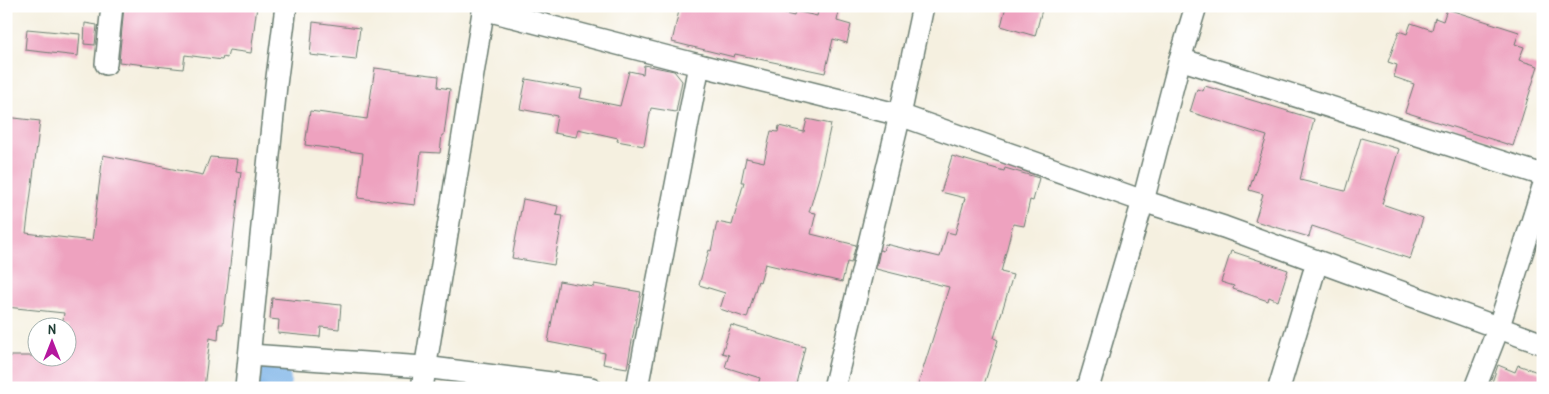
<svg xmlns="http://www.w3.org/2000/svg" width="1549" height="394" font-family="'Patrick Hand',sans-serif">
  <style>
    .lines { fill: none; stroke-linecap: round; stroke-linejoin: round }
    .river { stroke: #75afe5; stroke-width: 44 }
    .building { fill: #eea2bf }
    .street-casing { stroke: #6a7c70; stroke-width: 24 }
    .street { stroke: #fff; stroke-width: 21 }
  </style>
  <rect width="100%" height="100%" fill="#fff"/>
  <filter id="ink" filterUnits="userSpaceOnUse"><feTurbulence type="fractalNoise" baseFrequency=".02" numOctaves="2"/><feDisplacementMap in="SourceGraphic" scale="10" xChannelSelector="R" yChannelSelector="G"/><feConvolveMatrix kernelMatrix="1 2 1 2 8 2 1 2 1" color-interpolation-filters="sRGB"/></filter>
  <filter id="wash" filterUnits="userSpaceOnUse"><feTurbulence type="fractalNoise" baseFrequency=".0096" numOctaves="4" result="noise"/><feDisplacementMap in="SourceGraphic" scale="20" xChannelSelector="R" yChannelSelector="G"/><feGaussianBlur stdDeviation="1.12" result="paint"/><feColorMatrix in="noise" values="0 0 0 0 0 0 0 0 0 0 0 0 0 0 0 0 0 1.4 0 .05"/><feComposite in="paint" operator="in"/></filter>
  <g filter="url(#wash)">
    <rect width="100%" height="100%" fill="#f5f0e0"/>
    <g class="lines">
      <path class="river" d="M258,387L269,380"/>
    </g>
    <g id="blocks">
      <g class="building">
        <path d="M124,6H257L251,53L229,50L227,58L223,57L222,60L185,55L183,69L119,62Z"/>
        <path d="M680,6H754L794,16L795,11L817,16L819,6H840L837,21L851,25L847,43L833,39L825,73L735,54L734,57L672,42Z"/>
        <path d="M1006,6H1043L1035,36L1001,26Z"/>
        <path d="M1447,9L1519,32L1515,44L1524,47L1519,60L1538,66L1513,146L1405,112L1414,84L1394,77L1397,65L1388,62L1399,31L1407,34L1411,23L1432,30L1435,18L1443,21Z"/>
        <path d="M313,22L360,28L356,60L310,55Z"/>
        <path d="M85,23L97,25L95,45L84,44Z"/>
        <path d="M27,29L80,34L78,56L25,50Z"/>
        <path d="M644,65L674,71L682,81L676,112L651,108L644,146L617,141L618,138L578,129L576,137L554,133L557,116L520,109L526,79L582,89L580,98L620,106L629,71L643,74Z"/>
        <path d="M375,68L439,76L438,87L450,89L444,135H442L440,153L421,152L415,205L358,198L363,153L305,145L310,111L367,119Z"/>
        <path d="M1205,86L1314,119L1300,180L1345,191L1361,138L1399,149L1382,204L1423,218L1410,259L1312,226L1309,237L1255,221L1263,194L1249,190L1267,136L1190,112L1197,89L1203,91Z"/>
        <path d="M6,117L40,121L26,233L92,241L103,155L203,175L210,157L238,159L236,171L241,172L223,324H219L218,340L210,338L204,388H6V356H68V326H62L64,313L6,307Z"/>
        <path d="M807,119L831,124L820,174L809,212L816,213L811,234L856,245L851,263L847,262L842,282L765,264L760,282L758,281L747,318L720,309L725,293L699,285L709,250L711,251L717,222L732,225L744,182H741L746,158L764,162L771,131L778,132L779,126L804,132Z"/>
        <path d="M952,156L1004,171L1005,168L1039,178L1033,201L1030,200L1024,226L1013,224L1001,272L1013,275L994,338L998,340L983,388H917L949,287L876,269L880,250L883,251L885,244L940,257L947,232L955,234L965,198L941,192Z"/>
        <path d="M523,199L558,206L556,215L563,216L554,265L512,258Z"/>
        <path d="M1231,251L1288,270L1278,301L1269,297L1268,301L1233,289L1234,286L1221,282Z"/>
        <path d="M559,281L594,287V284L641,292L627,368L603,364L605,353L548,342Z"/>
        <path d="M272,298L341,305L339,329L321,327L320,337L278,333L279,320L270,319Z"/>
        <path d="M731,325L805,347L795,388H757L760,378L725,367L729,355L722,353Z"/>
        <path d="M1498,365L1515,372L1518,365L1543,374V388H1490Z"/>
      </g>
    </g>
  </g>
  <g filter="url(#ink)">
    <use href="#blocks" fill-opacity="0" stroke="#6a7c70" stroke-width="1"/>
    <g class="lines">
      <g class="street-casing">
        <g id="street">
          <path d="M483,9L699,65"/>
          <path d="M1180,59L1543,175"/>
          <path d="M106,64L112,6"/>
          <path d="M250,355L424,367L591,388"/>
          <path d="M246,388L276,85L286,6"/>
          <path d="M422,388L484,6"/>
          <path d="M637,388L699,65L900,115L1143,201L1224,227L1543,344"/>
          <path d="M834,388L900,115L923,6"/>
          <path d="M1088,388L1143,201L1180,59L1196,6"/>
          <path d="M1279,388L1317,262"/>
          <path d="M1475,388L1498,329L1543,187"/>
        </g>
      </g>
      <use href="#street" class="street"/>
    </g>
  </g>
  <rect width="1549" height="394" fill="none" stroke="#fff" stroke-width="25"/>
  <g transform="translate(52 342)"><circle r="24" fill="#ffffff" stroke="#a5b1ae"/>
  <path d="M0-4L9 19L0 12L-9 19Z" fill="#b5179e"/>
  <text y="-8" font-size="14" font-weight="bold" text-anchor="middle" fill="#1f3d34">N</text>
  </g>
</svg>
